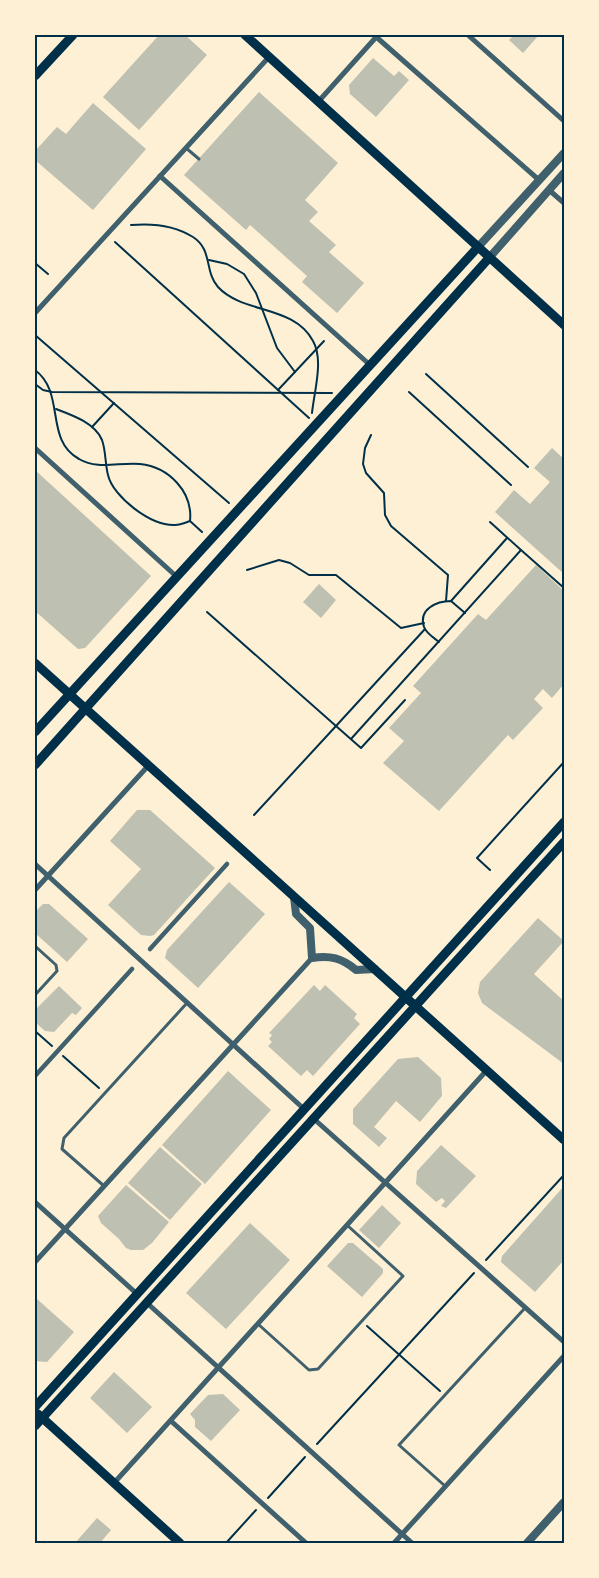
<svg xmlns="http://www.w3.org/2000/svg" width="599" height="1578" font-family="Jost,sans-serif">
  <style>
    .building { fill: #bec0b2 }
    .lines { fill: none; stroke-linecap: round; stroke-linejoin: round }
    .path { stroke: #003049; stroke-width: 2 }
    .service { stroke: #3f606c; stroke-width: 3 }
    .pedestrian { stroke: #3f606c; stroke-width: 4.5 }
    .minor { stroke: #3f606c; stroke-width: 5 }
    .tertiary { stroke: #3f606c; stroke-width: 8 }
    .secondary { stroke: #003049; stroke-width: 9 }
    .neatline { fill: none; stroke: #003049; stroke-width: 2 }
  </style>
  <rect width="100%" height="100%" fill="#fdf0d5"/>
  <g class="building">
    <path d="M159,35H185L207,55L139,130L103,97Z"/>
    <path d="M514,35H539L523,53L509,40Z"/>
    <path d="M373,58L394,76L399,71L409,80L376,117L350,94L349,85Z"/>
    <path d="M259,92L338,163L305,200L318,212L309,221L336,245L329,252L364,283L337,313L302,282L307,276L250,225L246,230L184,175Z"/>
    <path d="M93,103L146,149L93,210L35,160V151L57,127L66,134Z"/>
    <path d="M552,448L564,459V574L495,512L514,490L530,504L550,482L534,468Z"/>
    <path d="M35,470L151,576L85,648L78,649L35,611Z"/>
    <path d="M536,565L564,591V684L552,698L543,689L534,699L543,708L513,740L508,735L439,811L383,763L404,741L389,728L421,693L413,686L478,614L486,620Z"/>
    <path d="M319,584L336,600L321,618L303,602Z"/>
    <path d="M137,810H150L215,868L154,935L150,936L141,935L108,905L141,869L110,841Z"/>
    <path d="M229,882L265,914L198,988L165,958L167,950Z"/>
    <path d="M43,904H49L88,939L67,962L35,933V912Z"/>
    <path d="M538,918L564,941L534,974L564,1001V1064L482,1003L478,993L480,982Z"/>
    <path d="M314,985L320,991L325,985L357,1014L354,1018L360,1024L313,1076L307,1070L301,1076L268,1046L272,1042L269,1039L272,1035L269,1033Z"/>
    <path d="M59,986L82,1008L76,1015L72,1013L54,1032L45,1031L35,1022V1010Z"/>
    <path d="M418,1057L441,1078L442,1096L420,1122L396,1101L374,1127L387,1138L379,1147L353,1124V1109L398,1059Z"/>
    <path d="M228,1071L271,1110L205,1184L162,1145Z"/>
    <path d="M441,1145L476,1176L446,1208L441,1206L445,1201L442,1198L436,1202L416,1184L417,1171Z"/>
    <path d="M160,1147L202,1184L170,1220L128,1183Z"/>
    <path d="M126,1185L169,1222L152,1243L143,1250H131L126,1248L119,1239L101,1223L98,1216Z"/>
    <path d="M564,1186V1260L535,1292L501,1262L502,1256Z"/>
    <path d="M382,1205L401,1223L379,1248L359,1230Z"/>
    <path d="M250,1223L290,1260L226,1329L186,1293Z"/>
    <path d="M348,1243H353L383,1269V1273L362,1297L327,1266Z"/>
    <path d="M37,1299L74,1332L47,1362L35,1361V1302Z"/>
    <path d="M114,1372L152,1407L127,1433L90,1398Z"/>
    <path d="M223,1394L240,1410L211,1441L195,1427V1420L190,1414L208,1395Z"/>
    <path d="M97,1518L111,1530L100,1543H75Z"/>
  </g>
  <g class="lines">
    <g class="path">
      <path d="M131,225C153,223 174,225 193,237C213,250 204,271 218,287C243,314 294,305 313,341C324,360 314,392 312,413"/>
      <path d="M115,242L309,418"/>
      <path d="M209,260L227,264L244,274L256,293L277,348L295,372"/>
      <path d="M35,263L48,274"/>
      <path d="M35,335L229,503"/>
      <path d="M35,370C66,393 44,440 79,459C98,470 119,462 140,464C169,467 193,492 190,521"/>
      <path d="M426,374L528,467"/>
      <path d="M35,384L43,390L52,392L332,393"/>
      <path d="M278,390L324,341"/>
      <path d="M409,392L511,485"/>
      <path d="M56,409C72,415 95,423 102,440C106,451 105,464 108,475C113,497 151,526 175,525C180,525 185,523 190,521L202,532"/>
      <path d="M92,427L114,403"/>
      <path d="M371,435L365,448L363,464L366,473L384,493L385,515L391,526L448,575L446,601"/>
      <path d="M490,522L521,550"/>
      <path d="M247,570L279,560L290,563L309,575H336L401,628L424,623"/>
      <path d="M451,601L507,538"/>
      <path d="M207,612L336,726L425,629"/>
      <path d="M439,642C434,638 426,633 424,627C418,609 437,601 451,601L465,613"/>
      <path d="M351,739L521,550L564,588"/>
      <path d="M254,815L336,726L361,748L405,700"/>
      <path d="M490,870L477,858L564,762"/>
      <path d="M35,1031L52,1046"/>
      <path d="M63,1056L99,1088"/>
      <path d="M486,1260L564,1175"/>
      <path d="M367,1326L440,1391"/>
      <path d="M317,1444L474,1273"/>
      <path d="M268,1498L305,1457"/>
      <path d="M226,1543L256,1510"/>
    </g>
    <g class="service">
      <path d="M186,148L199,159"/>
      <path d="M35,946L56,965L57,971L35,995"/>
      <path d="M104,1186L62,1149L64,1138L187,1003"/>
      <path d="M258,1324L309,1370L318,1369L403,1276L347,1225"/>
      <path d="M445,1486L399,1445L525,1308"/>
    </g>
    <g class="pedestrian">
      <path d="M150,949L227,864"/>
      <path d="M35,1076L132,969"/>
    </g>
    <g class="minor">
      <path d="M374,35L539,180"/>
      <path d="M468,35L564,121"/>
      <path d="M318,102L378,35"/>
      <path d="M160,176L370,365"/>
      <path d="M549,190L564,203"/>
      <path d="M35,313L269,57"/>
      <path d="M35,448L177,577"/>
      <path d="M35,864L304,1109"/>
      <path d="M35,890L148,766"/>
      <path d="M314,1119L564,1342"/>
      <path d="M35,1202L136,1293"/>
      <path d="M35,1262L312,958"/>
      <path d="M147,1303L412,1543"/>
      <path d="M171,1421L306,1543"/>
      <path d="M114,1483L487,1070"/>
      <path d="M394,1543L564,1356"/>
    </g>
    <g class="tertiary">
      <path d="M478,247L564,153"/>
      <path d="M489,258L564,173"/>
      <path d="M294,897L296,914L310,928L312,958C330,955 342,958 356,970L375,969"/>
      <path d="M527,1543L564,1502"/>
    </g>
    <g class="secondary">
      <path d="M245,35L564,325"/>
      <path d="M35,76L73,35"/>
      <path d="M35,663L564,1140"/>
      <path d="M35,732L478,247"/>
      <path d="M35,765L489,258"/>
      <path d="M35,1407L564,822"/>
      <path d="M38,1414L180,1543"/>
      <path d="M35,1426L564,842"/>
    </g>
  </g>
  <rect width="599" height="1578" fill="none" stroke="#fdf0d5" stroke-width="72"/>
  <rect x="36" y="36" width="527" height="1506" class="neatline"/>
</svg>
